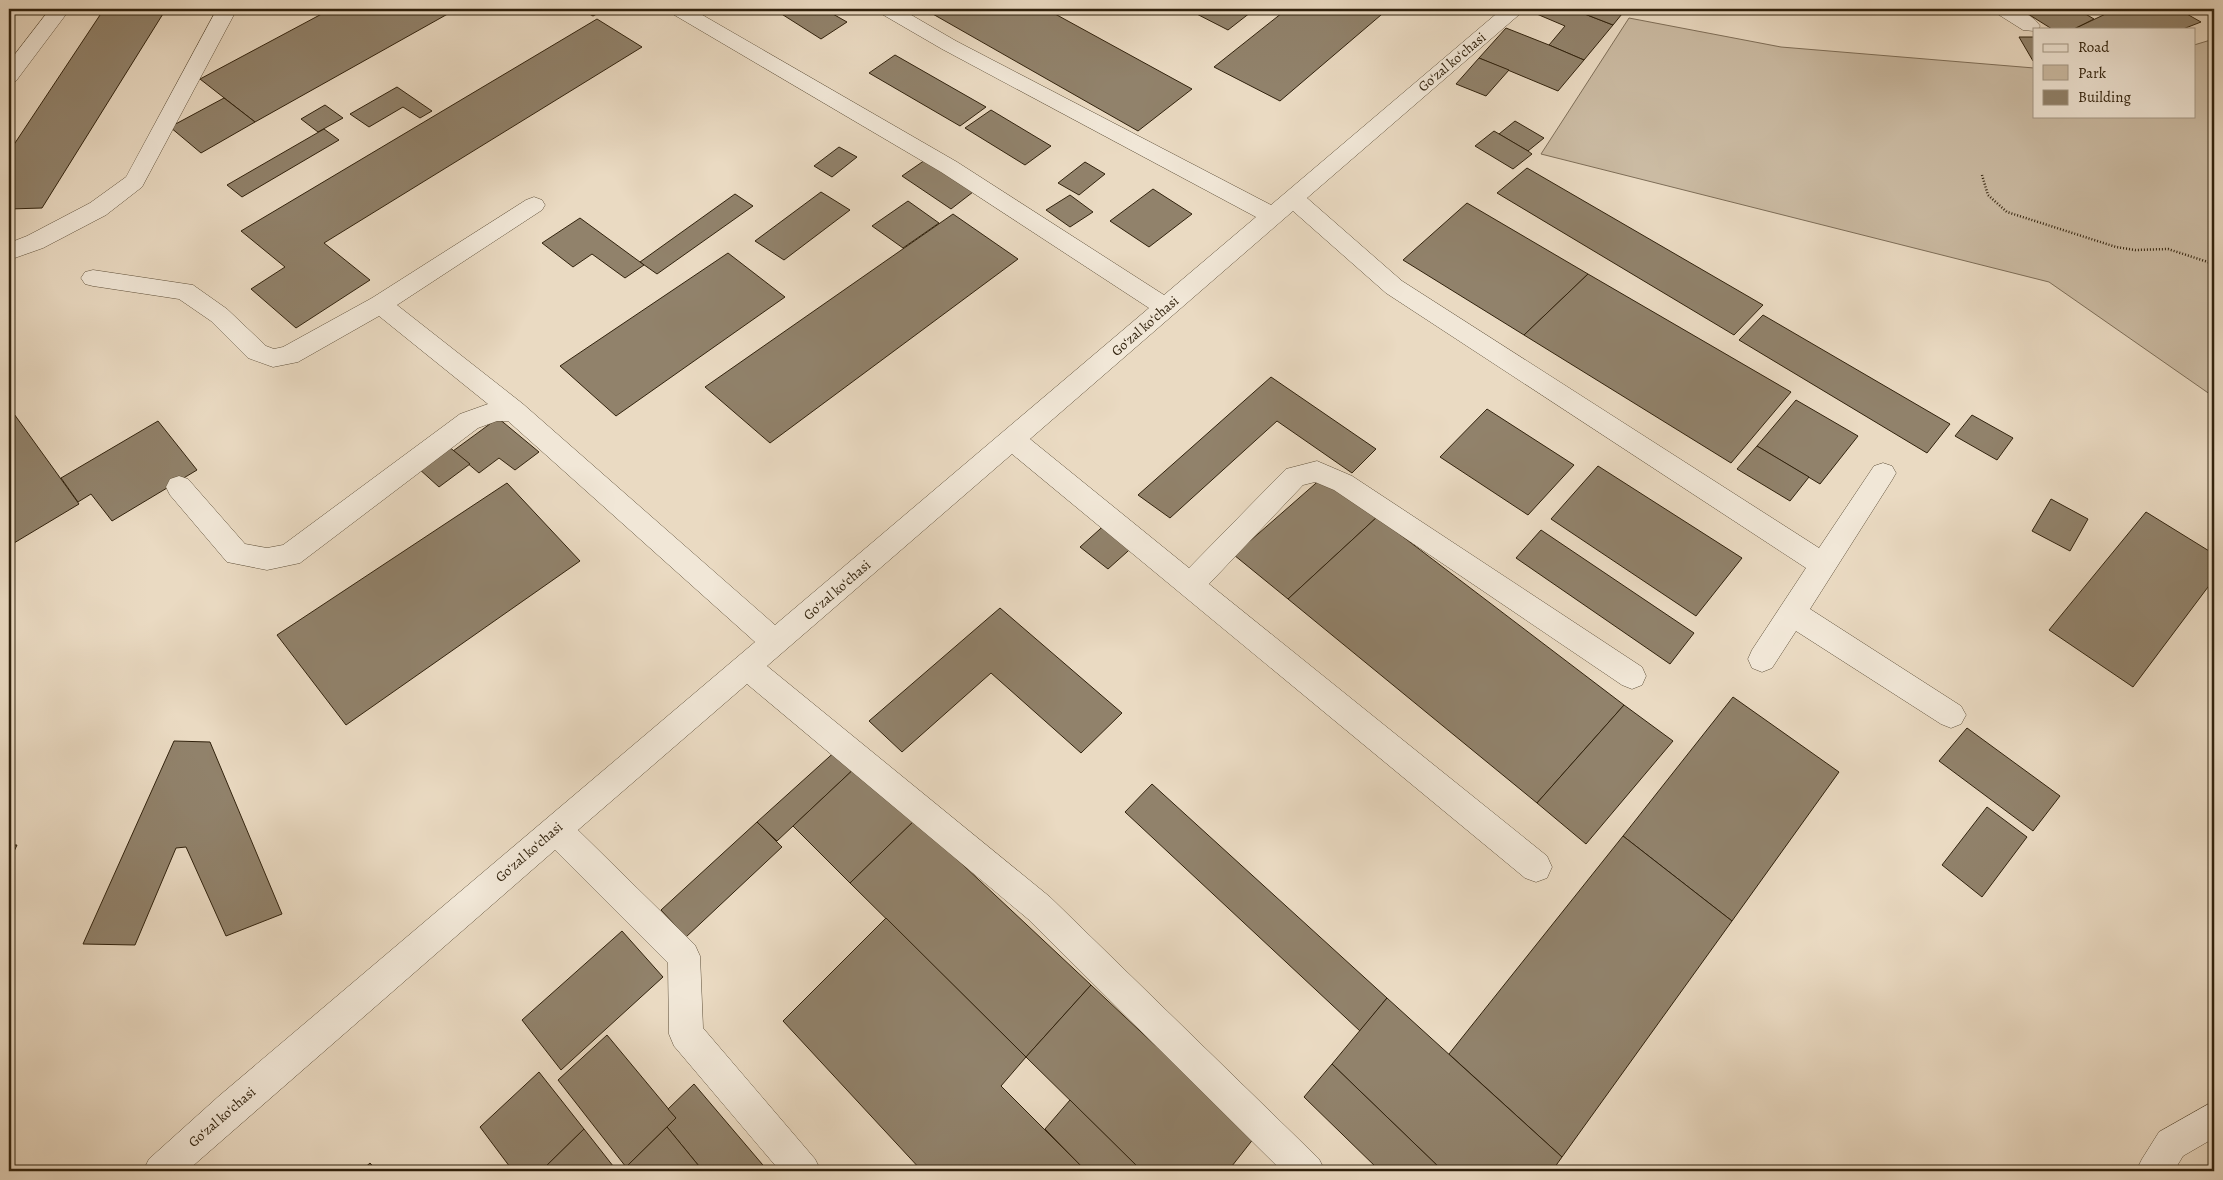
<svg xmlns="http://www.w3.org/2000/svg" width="2223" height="1180" font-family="Alegreya,serif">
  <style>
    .green { fill: #cbbba3; stroke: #7e6e58 }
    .building { fill: #91826b; stroke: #31220d }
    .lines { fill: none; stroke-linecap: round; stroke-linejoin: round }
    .minor-casing { stroke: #5f503a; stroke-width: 1 }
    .path { stroke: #31220d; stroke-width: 2.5; stroke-dasharray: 1 2; stroke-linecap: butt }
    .minor { fill: #f1e7d7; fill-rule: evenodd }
    .labels { text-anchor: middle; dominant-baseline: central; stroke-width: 4; stroke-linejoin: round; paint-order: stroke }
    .street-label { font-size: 14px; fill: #31220d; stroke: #f1e7d7 }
  </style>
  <rect width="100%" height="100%" fill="#eadac2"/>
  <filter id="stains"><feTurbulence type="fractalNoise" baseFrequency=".004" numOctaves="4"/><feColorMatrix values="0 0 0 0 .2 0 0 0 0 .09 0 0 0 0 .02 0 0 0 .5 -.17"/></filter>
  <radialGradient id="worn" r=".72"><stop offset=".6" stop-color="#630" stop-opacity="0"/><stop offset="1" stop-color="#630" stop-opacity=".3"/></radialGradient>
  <path class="green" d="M1629,18L1781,47L2034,68V116H2194V45L2214,39V397L2049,282L1541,154Z"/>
  <g class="building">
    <path d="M104,9H166L42,208L9,209V152Z"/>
    <path d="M331,9H449L453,11L255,122L200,79Z"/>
    <path d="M580,9H606L593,16Z"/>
    <path d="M788,9H824L847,22L821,39L780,13Z"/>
    <path d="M924,9H1046L1192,89L1138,131Z"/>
    <path d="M1187,9H1255L1228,30Z"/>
    <path d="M1287,9H1388L1280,101L1214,67Z"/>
    <path d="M1525,9H1572L1613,25L1584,60L1549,45L1565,26Z"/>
    <path d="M1586,9H1626L1613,25L1582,13Z"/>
    <path d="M2020,9H2077L2094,19L2074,29H2052Z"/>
    <path d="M2116,9H2178L2201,22L2183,29H2074Z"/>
    <path d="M597,19L642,47L324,243L370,280L296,328L251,289L285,267L241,231Z"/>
    <path d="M1506,28L1549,45L1584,60L1558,91L1479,58Z"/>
    <path d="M2019,37H2034V61H2033Z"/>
    <path d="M895,55L986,107L960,126L869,73Z"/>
    <path d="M1479,58L1509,70L1486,96L1456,84Z"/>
    <path d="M397,87L432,111L420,118L403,107L369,127L350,114Z"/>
    <path d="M224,98L255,122L201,153L170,127Z"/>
    <path d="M325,105L343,118L318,132L301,119Z"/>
    <path d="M991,110L1051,146L1025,165L965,128Z"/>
    <path d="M1515,121L1544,138L1528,151L1499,134Z"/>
    <path d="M324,129L339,140L242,197L227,185Z"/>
    <path d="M1494,131L1528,151L1532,154L1513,169L1475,146Z"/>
    <path d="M839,147L857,157L832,177L814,166Z"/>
    <path d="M925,160L973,192L951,209L902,176Z"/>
    <path d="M1085,162L1105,174L1079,195L1058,183Z"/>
    <path d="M1527,168L1763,305L1734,335L1497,193Z"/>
    <path d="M1153,189L1192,214L1149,247L1110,221Z"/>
    <path d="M821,192L850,210L784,260L755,241Z"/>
    <path d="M735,194L753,206L657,274L640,262Z"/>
    <path d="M1070,195L1093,212L1070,227L1046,210Z"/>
    <path d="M908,201L939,223L903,248L872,226Z"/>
    <path d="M1467,203L1588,274L1524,335L1403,260Z"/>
    <path d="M953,214L1018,259L770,443L705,387Z"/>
    <path d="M580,218L640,262L644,265L625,278L592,254L573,267L542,243Z"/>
    <path d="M728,253L785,297L616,416L560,366Z"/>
    <path d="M1588,274L1791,392L1731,463L1524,335Z"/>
    <path d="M1763,315L1950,424L1927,453L1739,340Z"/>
    <path d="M1271,377L1376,449L1352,473L1277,421L1170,518L1138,495Z"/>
    <path d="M1796,400L1858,436L1820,484L1757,446Z"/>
    <path d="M9,407L79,504L9,546Z"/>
    <path d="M1487,409L1574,465L1528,515L1440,457Z"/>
    <path d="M1972,415L2013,438L1997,460L1955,436Z"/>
    <path d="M498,418L539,452L515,470L499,458L479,473L453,451Z"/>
    <path d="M158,421L197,470L112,521L91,494L78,502L61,478Z"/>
    <path d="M448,446L470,464L439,487L418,468Z"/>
    <path d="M1757,446L1809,477L1790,501L1737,469Z"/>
    <path d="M1598,466L1742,558L1696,616L1551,519Z"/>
    <path d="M1323,477L1377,517L1288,599L1234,555Z"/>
    <path d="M507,483L580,561L346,725L277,635Z"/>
    <path d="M2051,499L2088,519L2070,551L2032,531Z"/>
    <path d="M2146,512L2214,554V579L2133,687L2049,630Z"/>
    <path d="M1377,517L1624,705L1537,803L1288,599Z"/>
    <path d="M1109,521L1137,543L1108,569L1080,547Z"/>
    <path d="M1541,530L1694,633L1670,664L1516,558Z"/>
    <path d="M1000,608L1122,713L1081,753L991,673L902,752L869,721Z"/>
    <path d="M1733,697L1839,772L1732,921L1623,836Z"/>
    <path d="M1624,705L1673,741L1586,844L1537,803Z"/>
    <path d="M1967,728L2060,796L2033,831L1939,761Z"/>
    <path d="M174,741L210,742L282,914L226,936L186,847L176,848L135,945L83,944Z"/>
    <path d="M839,748L857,766L777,841L757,822Z"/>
    <path d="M857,766L915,820L850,883L793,826Z"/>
    <path d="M1152,784L1387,998L1360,1031L1125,812Z"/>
    <path d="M1987,807L2027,837L1982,897L1942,865Z"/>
    <path d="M915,820L1091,985L1026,1057L850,883Z"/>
    <path d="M757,822L782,847L686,937L661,910Z"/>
    <path d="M1623,836L1732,921L1562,1157L1449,1054Z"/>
    <path d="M9,845H17L9,862Z"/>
    <path d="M886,918L1026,1057L1001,1086L1086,1171H922L783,1021Z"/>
    <path d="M622,931L663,977L561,1070L522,1020Z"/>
    <path d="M1091,985L1254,1138L1228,1171H1142L1026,1057Z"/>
    <path d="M1387,998L1562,1157L1552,1171H1443L1332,1064Z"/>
    <path d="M607,1035L676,1118L626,1167L558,1080Z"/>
    <path d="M1332,1064L1443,1171H1380L1304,1097Z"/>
    <path d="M539,1072L584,1129L541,1171H513L480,1127Z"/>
    <path d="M694,1084L768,1171H703L667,1127L676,1118L668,1109Z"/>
    <path d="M1070,1100L1142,1171H1086L1045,1129Z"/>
    <path d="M667,1127L703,1171H627L625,1169L626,1167Z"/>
    <path d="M584,1129L617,1171H541Z"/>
    <path d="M370,1163L377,1171H361Z"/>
  </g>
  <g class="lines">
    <g class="minor-casing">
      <g id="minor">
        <path d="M50,9H70L16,81L9,83V62Z"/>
        <path d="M217,9H237L142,187L106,215L43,248L9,260V243L27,236L90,203L126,177Z"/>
        <path d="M668,9H692L957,162L1164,295L1256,217L942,49L880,13L877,9H901L956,41L1271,205L1502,9H1524L1521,13L1307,198L1402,281L1819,548L1874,466L1883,463L1892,466L1896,473L1892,480L1810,609L1961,706L1966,715L1961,724L1951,728L1941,724L1796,631L1772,668L1762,672L1752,668L1748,659L1752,650L1806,568L1386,293L1293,211L1030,439L1189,568L1286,469L1317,461L1352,476L1642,667L1646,676L1642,685L1632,689L1622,685L1334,490L1315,482L1303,485L1209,584L1547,856L1552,867L1547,878L1536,882L1525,878L1012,454L767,666L1050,897L1319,1159L1325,1171H1282L1028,919L747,684L578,830L695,945L700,956L703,1028L815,1159L821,1171H780L674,1046L669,1034L668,963L555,850L187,1171H143L149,1159L219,1096L755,642L508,421H497L478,428L300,563L267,570L227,562L170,495L166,487L170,479L179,476L188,479L245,544L267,548L283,545L460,414L488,404L379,316L298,362L273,367L248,358L211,321L179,299L93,286L85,284L81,278L85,272L93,270L193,285L227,309L266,346L274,349L283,347L372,298L526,200L534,197L542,200L545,205L542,210L397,305L523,404L775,625L1149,308L941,172L671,13Z"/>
        <path d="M1993,9C2010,8 2029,10 2040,26L2038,29H2034V31L2023,30L1996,13Z"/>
        <path d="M2214,1101V1138L2183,1156L2174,1171H2136L2142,1159L2159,1132Z"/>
      </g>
    </g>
    <path class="path" d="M1982,175L1988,195L2007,212L2116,247L2135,250L2168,249L2214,264"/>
    <use href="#minor" class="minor"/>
  </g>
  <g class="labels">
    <g class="street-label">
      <text transform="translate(1452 62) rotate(-40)">Goʻzal koʻchasi</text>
      <text transform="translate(1145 326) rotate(-41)">Goʻzal koʻchasi</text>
      <text transform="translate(837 590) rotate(-41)">Goʻzal koʻchasi</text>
      <text transform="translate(529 852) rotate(-41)">Goʻzal koʻchasi</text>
      <text transform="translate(222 1117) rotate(-41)">Goʻzal koʻchasi</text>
    </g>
  </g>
  <rect width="2223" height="1180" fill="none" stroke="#eadac2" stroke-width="30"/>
  <rect x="10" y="10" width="2203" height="1160" fill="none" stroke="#31220d" stroke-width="2.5"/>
  <rect x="15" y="15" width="2193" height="1150" fill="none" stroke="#31220d"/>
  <rect x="2033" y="28" width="162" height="90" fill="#f1e7d7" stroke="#a49886"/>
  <rect x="2043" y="44" width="25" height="8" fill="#f1e7d7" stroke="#a49886"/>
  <text x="2078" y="52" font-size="15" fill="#31220d">Road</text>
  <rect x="2043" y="65" width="25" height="15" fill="#cbbba3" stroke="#a49886"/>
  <text x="2078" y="78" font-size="15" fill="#31220d">Park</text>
  <rect x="2043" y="90" width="25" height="15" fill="#91826b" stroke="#a49886"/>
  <text x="2078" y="102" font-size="15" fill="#31220d">Building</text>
  <rect width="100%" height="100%" filter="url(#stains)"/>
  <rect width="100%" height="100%" fill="url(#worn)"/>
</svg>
